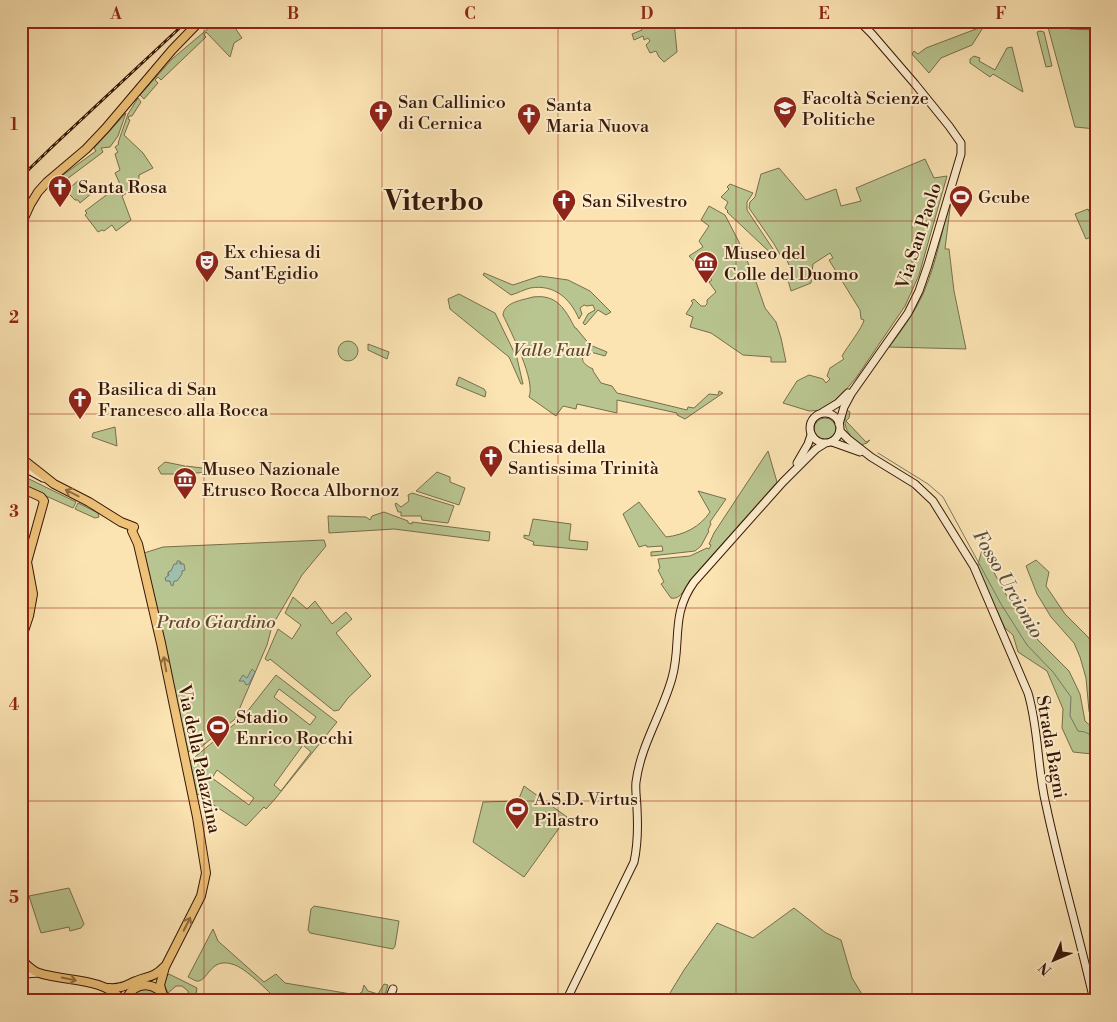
<svg xmlns="http://www.w3.org/2000/svg" width="1117" height="1022" font-family="'Libre Bodoni',serif">
  <style>
    .green { fill: #b9c590; stroke: #786e4c; fill-rule: evenodd }
    .water { fill: #9fbead; stroke: #757b6b }
    .lines { fill: none; stroke-linecap: round; stroke-linejoin: round }
    .stream { stroke: #757b6b; stroke-width: 1 }
    .secondary-casing { stroke: #361707; stroke-width: 9 }
    .primary-casing { stroke: #361707; stroke-width: 10 }
    .secondary { stroke: #fdedcd; stroke-width: 7 }
    .primary { stroke: #eec279; stroke-width: 8 }
    .rail-casing { stroke: #361707; stroke-width: 3 }
    .rail { stroke: #fdedcd; stroke-width: 1; stroke-dasharray: 4; stroke-linecap: butt }
    .oneway { stroke: #926c40 }
    .grid { fill: none; stroke: #8f2418; stroke-width: 1; stroke-opacity: 0.55 }
    .labels { text-anchor: middle; dominant-baseline: central; stroke-width: 4; stroke-linejoin: round; paint-order: stroke }
    .poi-label { font-size: 18px; fill: #361707; stroke: #fdedcd; text-anchor: start }
    .street-label { font-size: 18px; fill: #361707; stroke: #fdedcd }
    .park-label { font-size: 18px; font-style: italic; fill: #5d4b30; stroke: #fdedcd }
    .water-label { font-size: 19px; font-style: italic; fill: #5b5141; stroke: #fdedcd }
    .town-label { font-size: 28px; font-weight: bold; fill: #361707; stroke: #fdedcd }
    .neatline { fill: none; stroke: #8f2418; stroke-width: 2 }
    .grid-label { font-size: 16px; text-anchor: middle; font-weight: bold; fill: #8f2418 }
  </style>
  <rect width="100%" height="100%" fill="#fce3b2"/>
  <filter id="stains"><feTurbulence type="fractalNoise" baseFrequency=".004" numOctaves="4"/><feColorMatrix values="0 0 0 0 .2 0 0 0 0 .09 0 0 0 0 .02 0 0 0 .5 -.17"/></filter>
  <radialGradient id="worn" r=".72"><stop offset=".6" stop-color="#630" stop-opacity="0"/><stop offset="1" stop-color="#630" stop-opacity=".3"/></radialGradient>
  <g class="green">
    <path d="M217,21L233,25L242,38L234,43L230,57L206,32L204,35L206,37L161,80L158,77L155,80L158,83L144,99L140,95L172,59Z"/>
    <path d="M630,21H674L677,52L664,62L659,57L656,51L650,53L646,45L650,41L648,38L644,40L643,36L634,40L632,34L642,30L638,23L632,25Z"/>
    <path d="M984,26L972,45L941,58L929,73L912,54L914,51L918,54L926,48Z"/>
    <path d="M1048,27H1069L1070,29L1096,30V129L1075,127Z"/>
    <path d="M1040,31L1044,32L1052,66L1046,67L1037,32Z"/>
    <path d="M1012,47L1023,92L993,74L990,77L970,63V59L974,56L980,58L979,61L995,70L1007,48Z"/>
    <path d="M138,98L141,102L132,116H129L128,119L130,120L124,135L143,153L153,168L139,175C140,186 130,191 122,196L131,220L116,231L112,225L104,231L102,230L98,232L85,215L87,213L85,211L109,193L106,188L111,185L114,188L120,184L115,173L120,170L115,154L118,152L115,147L119,144L118,143L128,114Z"/>
    <path d="M126,113L118,136L110,147L101,148L103,152L59,185L57,184L55,186L52,183L96,151L94,148Z"/>
    <path d="M925,159L934,178L947,176L919,275L905,306L856,378L836,401L823,410L809,411L783,403L797,381L809,375L823,379L826,383L830,379L827,376L830,368L844,359L842,356C847,347 863,327 864,320L861,319L860,310L829,260L833,258L830,253L813,264L811,283L791,291L786,273L792,272L786,258H782L774,244L749,208L750,202L755,197L761,174L779,168L806,200L836,189L841,206L861,201L856,188Z"/>
    <path d="M79,180L82,184L84,182L92,193L80,203L78,200H75L66,191Z"/>
    <path d="M730,184L753,193L747,202V210L775,252L777,259L727,212L728,211L725,208L728,202L721,197L729,189L727,187Z"/>
    <path d="M952,192L945,249H949L954,291L966,349L889,347C902,330 914,313 923,294C937,262 943,226 952,192Z"/>
    <path d="M709,206L725,215L739,242L755,279L765,308L776,322L781,338L786,362H771V357L743,355L711,333L690,327L693,317L686,314L693,303L691,301L694,299L701,306H705L707,304V300L716,292L709,282L712,280L689,256L703,247L699,241L709,226L701,220Z"/>
    <path d="M1088,209L1096,226V235L1086,239L1075,214Z"/>
    <path d="M484,273L513,285L540,276L568,280L590,291L611,312L606,315L598,310L585,325L583,323L588,314L595,310L593,305L587,306L584,305L580,308L582,314L579,319C570,298 554,284 530,288C523,290 518,293 511,295L483,275Z"/>
    <path d="M459,294L495,313L517,358L523,384H521L509,357L450,309L448,299Z"/>
    <path d="M533,297C557,294 565,309 575,328H576L590,345L607,352L605,356L587,351C578,359 584,365 593,369V371L601,383L612,386L617,393L687,410L688,407L694,408L709,394L718,395L719,391L723,393L685,419L677,415V413L617,400V413L577,404L576,409L563,406L556,416L529,397C536,381 511,332 503,315C504,302 523,300 533,297Z"/>
    <circle cx="348" cy="351" r="10"/>
    <path d="M368,344L389,352L387,359L368,350Z"/>
    <path d="M459,377L484,389L486,392L485,397L456,385Z"/>
    <path d="M847,410L850,412L849,418L846,421L866,442L870,440L867,443L861,445C849,436 841,427 847,410Z"/>
    <circle cx="825" cy="429" r="11"/>
    <path d="M115,427L117,446L92,437L93,433Z"/>
    <path d="M768,451L777,482L690,580C685,588 681,600 671,598L661,584L664,582L658,570L660,568L658,559L690,556L707,548L709,549L711,545L709,544L714,533Z"/>
    <path d="M165,462L185,466L181,474H161L158,468Z"/>
    <path d="M186,466L210,469V472L183,474Z"/>
    <path d="M437,472L450,477V482L465,488L459,505L416,491Z"/>
    <path d="M21,475L76,502L73,508L21,485Z"/>
    <path d="M698,491L726,499L710,522L711,524L708,530L709,531L701,546L695,551L651,556V552L663,551L662,546L647,547L646,545L639,547L623,514L639,502L666,537C684,535 700,527 710,512Z"/>
    <path d="M412,493L454,506L448,523L422,520L421,516H401V512H398L395,504L396,503L401,507L409,501L408,495Z"/>
    <path d="M78,503L98,513L99,517L95,518L75,509Z"/>
    <path d="M384,512L408,521V523L412,524V522L490,532L489,541L394,529L329,533L328,516L366,517L370,520L372,516Z"/>
    <path d="M533,519L571,524L569,540L588,542L587,550L533,545L534,542L524,538V535L529,536Z"/>
    <path d="M324,540L326,546L302,575L272,626L267,645L235,719L200,748L187,752L144,553L163,547ZM181,562L182,572L171,583L168,580V573Z"/>
    <path d="M982,550L1005,593L1037,639L1069,671L1080,694L1085,721L1094,729L1089,711L1086,678L1080,657L1074,643L1051,617L1037,594L1026,566L1036,560L1049,572L1046,586L1065,614L1088,637L1096,649V756L1092,754L1073,752L1062,728L1063,709L1047,671L1018,652L1013,635L1005,628L977,568Z"/>
    <path d="M293,597L307,609L315,601L332,624L346,612L352,619L336,633L371,676L348,698L339,710L334,711L270,659L268,661L265,659L278,629L292,639L301,625L285,613Z"/>
    <path d="M276,675L337,722L275,799L266,809L264,807L246,826L209,802L204,804L200,794L197,795L190,761L243,717ZM279,689L316,717L310,725L274,697ZM303,745L311,752L281,791L274,785ZM217,770L254,798L249,805L212,778Z"/>
    <path d="M524,786L567,817L524,877L473,842L483,802L518,801Z"/>
    <path d="M69,888L84,924L81,928L70,931L69,927L41,933L29,896Z"/>
    <path d="M314,906L399,921L395,946L393,949L310,933L308,930L311,909Z"/>
    <path d="M794,908L826,933L841,940L852,978L866,1001H673L670,993L684,970L717,923L753,938Z"/>
    <path d="M213,929L218,941L264,982L276,974L285,983L357,995L362,992L364,985L368,991L378,994L384,984L388,985L383,1001H278C268,991 245,967 232,964C211,958 209,978 199,981C196,982 191,978 188,977Z"/>
    <path d="M169,974L197,988L195,1001H187L189,996L188,991L182,986H176L168,993L164,984V979Z"/>
    <path d="M145,988C153,989 160,992 162,1001H130C133,993 137,990 145,988Z"/>
  </g>
  <g class="water">
    <path d="M177,561H180V564H184L185,570L182,571V574L177,581H174L173,586L171,585L170,581H166L165,578L169,575L168,572L171,571L174,564H177Z"/>
    <path d="M252,669L255,672L249,684L246,685L244,681H239L243,675L247,678Z"/>
  </g>
  <g class="lines">
    <path class="stream" d="M878,453L928,484L943,497L1001,604L1027,645L1053,672L1071,697L1070,716L1078,731L1085,732L1096,738"/>
    <g class="secondary-casing">
      <g id="secondary">
        <path d="M823,412L838,403L848,393"/>
        <circle cx="825" cy="428" r="15"/>
        <path d="M839,424L844,407L851,394L908,313L919,291L928,265L961,154V143L949,126L915,84L872,34L859,21"/>
        <path d="M840,431L848,439L871,457L915,484L933,501L974,567L1028,693C1039,730 1037,768 1046,805C1060,871 1079,935 1094,1001"/>
        <path d="M832,442L860,452"/>
        <path d="M797,463L808,444L811,435"/>
        <path d="M21,466L43,478"/>
        <path d="M21,977L26,974L38,973"/>
        <path d="M388,1001L393,989"/>
        <path d="M566,1001L634,862C638,844 638,827 637,809C637,800 635,791 636,782C641,744 662,714 672,678C682,643 670,615 694,582L783,482L816,449L824,444"/>
      </g>
    </g>
    <g class="primary-casing">
      <g id="primary">
        <path d="M21,225L30,205L38,192L47,182L86,149L105,129L172,50L200,21"/>
        <path d="M21,458L54,484L89,502L121,522L134,527L132,531L138,544L161,643L197,817L206,873L201,896L165,967L160,985L162,992"/>
        <path d="M21,488L41,497L44,501L27,562L33,594L29,616L21,640"/>
        <path d="M21,959C26,964 32,971 39,973C66,982 104,977 123,1001"/>
        <path d="M109,988C121,989 126,985 136,981C149,975 152,979 164,967"/>
        <path d="M126,1001C132,979 160,981 166,1001"/>
      </g>
    </g>
    <use href="#secondary" class="secondary"/>
    <use href="#primary" class="primary"/>
    <g class="rail-casing">
      <path id="rail" d="M21,177L53,146L186,22"/>
    </g>
    <use href="#rail" class="rail"/>
  </g>
  <defs><path id="oneway-shaft" d="M-6 0H5M1.5-3L5.5 0L1.5 3" fill="none" stroke-width="1.6" stroke-linecap="round" stroke-linejoin="round" transform="scale(1.25)"/></defs>
  <g class="oneway">
    <use href="#oneway-shaft" transform="translate(72 493) rotate(-153)"/>
    <use href="#oneway-shaft" transform="translate(165 664) rotate(-100)"/>
    <use href="#oneway-shaft" transform="translate(187 924) rotate(-63)"/>
    <use href="#oneway-shaft" transform="translate(69 979) rotate(12)"/>
  </g>
  <path class="grid" d="M204,21V1001M382,21V1001M558,21V1001M736,21V1001M912,21V1001M21,221H1096M21,414H1096M21,608H1096M21,801H1096"/>
  <defs>
    <g id="university-pin" transform="scale(1.25)"><path d="M0 17L-7.5 6A9.5 9.5 0 1 1 7.5 6Z" fill="#8f2418" stroke="#fdedcd"/><path d="M0-5L7-2L0 1L-7-2ZM-4 1L0 2.5L4 1V4Q0 6-4 4Z" fill="#fff"/></g>
    <g id="church-pin" transform="scale(1.25)"><path d="M0 17L-7.5 6A9.5 9.5 0 1 1 7.5 6Z" fill="#8f2418" stroke="#fdedcd"/><path d="M-1.2-6h2.4v3.5h3.3v2.4h-3.3V6h-2.4V-.1h-3.3v-2.4h3.3Z" fill="#fff"/></g>
    <g id="stadium-pin" transform="scale(1.25)"><path d="M0 17L-7.5 6A9.5 9.5 0 1 1 7.5 6Z" fill="#8f2418" stroke="#fdedcd"/><path d="M0-5a6.5 5 0 1 0 0 10a6.5 5 0 1 0 0-10ZM-3.5-1.8h7v3.6h-7Z" fill="#fff"/></g>
    <g id="theatre-pin" transform="scale(1.25)"><path d="M0 17L-7.5 6A9.5 9.5 0 1 1 7.5 6Z" fill="#8f2418" stroke="#fdedcd"/><path d="M-5-5.5Q0-4 5-5.5V0Q5 5 0 6Q-5 5-5 0ZM-3.3-2.5H-1v1.5H-3.3ZM1-2.5H3.3v1.5H1ZM-2.8 1Q0 5.5 2.8 1Z" fill="#fff"/></g>
    <g id="museum-pin" transform="scale(1.25)"><path d="M0 17L-7.5 6A9.5 9.5 0 1 1 7.5 6Z" fill="#8f2418" stroke="#fdedcd"/><path d="M0-6L6-3V-2H-6V-3ZM-5-1h2V3h-2ZM-1-1h2V3h-2ZM3-1h2V3H3ZM-6 4H6V6H-6Z" fill="#fff"/></g>
  </defs>
  <g fill-rule="evenodd">
    <use href="#university-pin" x="785" y="108"/>
    <use href="#church-pin" x="381" y="112"/>
    <use href="#church-pin" x="529" y="115"/>
    <use href="#church-pin" x="60" y="187"/>
    <use href="#stadium-pin" x="961" y="197"/>
    <use href="#church-pin" x="564" y="201"/>
    <use href="#theatre-pin" x="207" y="262"/>
    <use href="#museum-pin" x="706" y="263"/>
    <use href="#church-pin" x="80" y="399"/>
    <use href="#church-pin" x="491" y="457"/>
    <use href="#museum-pin" x="185" y="479"/>
    <use href="#stadium-pin" x="218" y="727"/>
    <use href="#stadium-pin" x="517" y="809"/>
  </g>
  <g class="labels">
    <g class="poi-label">
      <text x="802" y="98">Facoltà Scienze<tspan x="802" dy="21">Politiche</tspan></text>
      <text x="398" y="102">San Callinico<tspan x="398" dy="21">di Cernica</tspan></text>
      <text x="546" y="105">Santa<tspan x="546" dy="21">Maria Nuova</tspan></text>
      <text x="78" y="187">Santa Rosa</text>
      <text x="978" y="197">Gcube</text>
      <text x="582" y="201">San Silvestro</text>
      <text x="224" y="252">Ex chiesa di<tspan x="224" dy="21">Sant'Egidio</tspan></text>
      <text x="724" y="253">Museo del<tspan x="724" dy="21">Colle del Duomo</tspan></text>
      <text x="98" y="389">Basilica di San<tspan x="98" dy="21">Francesco alla Rocca</tspan></text>
      <text x="508" y="447">Chiesa della<tspan x="508" dy="21">Santissima Trinità</tspan></text>
      <text x="202" y="469">Museo Nazionale<tspan x="202" dy="21">Etrusco Rocca Albornoz</tspan></text>
      <text x="236" y="717">Stadio<tspan x="236" dy="21">Enrico Rocchi</tspan></text>
      <text x="534" y="799">A.S.D. Virtus<tspan x="534" dy="21">Pilastro</tspan></text>
    </g>
    <g class="street-label">
      <text transform="translate(919 236) rotate(-72)">Via San Paolo</text>
      <text transform="translate(1051 747) rotate(80)">Strada Bagni</text>
      <text transform="translate(199 759) rotate(78)">Via della Palazzina</text>
    </g>
    <g class="park-label">
      <text x="552" y="350">Valle Faul</text>
      <text x="216" y="622">Prato Giardino</text>
    </g>
    <g class="water-label">
      <text transform="translate(1008 584) rotate(60)">Fosso Urcionio</text>
    </g>
    <g class="town-label">
      <text x="434" y="201">Viterbo</text>
    </g>
  </g>
  <rect width="1117" height="1022" fill="none" stroke="#fce3b2" stroke-width="55"/>
  <g transform="translate(1054 960) rotate(225)" stroke="#fdedcd" stroke-width="4" paint-order="stroke">
  <path d="M0-4L9 19L0 12L-9 19Z" fill="#361707"/>
  <text y="-8" font-size="14" font-weight="bold" text-anchor="middle" fill="#361707">N</text>
  </g>
  <rect x="28" y="28" width="1062" height="966" class="neatline"/>
  <g class="grid-label">
    <text x="116" y="19">A</text>
    <text x="293" y="19">B</text>
    <text x="470" y="19">C</text>
    <text x="647" y="19">D</text>
    <text x="824" y="19">E</text>
    <text x="1001" y="19">F</text>
    <text x="14" y="130">1</text>
    <text x="14" y="323">2</text>
    <text x="14" y="517">3</text>
    <text x="14" y="710">4</text>
    <text x="14" y="903">5</text>
  </g>
  <rect width="100%" height="100%" filter="url(#stains)"/>
  <rect width="100%" height="100%" fill="url(#worn)"/>
</svg>
